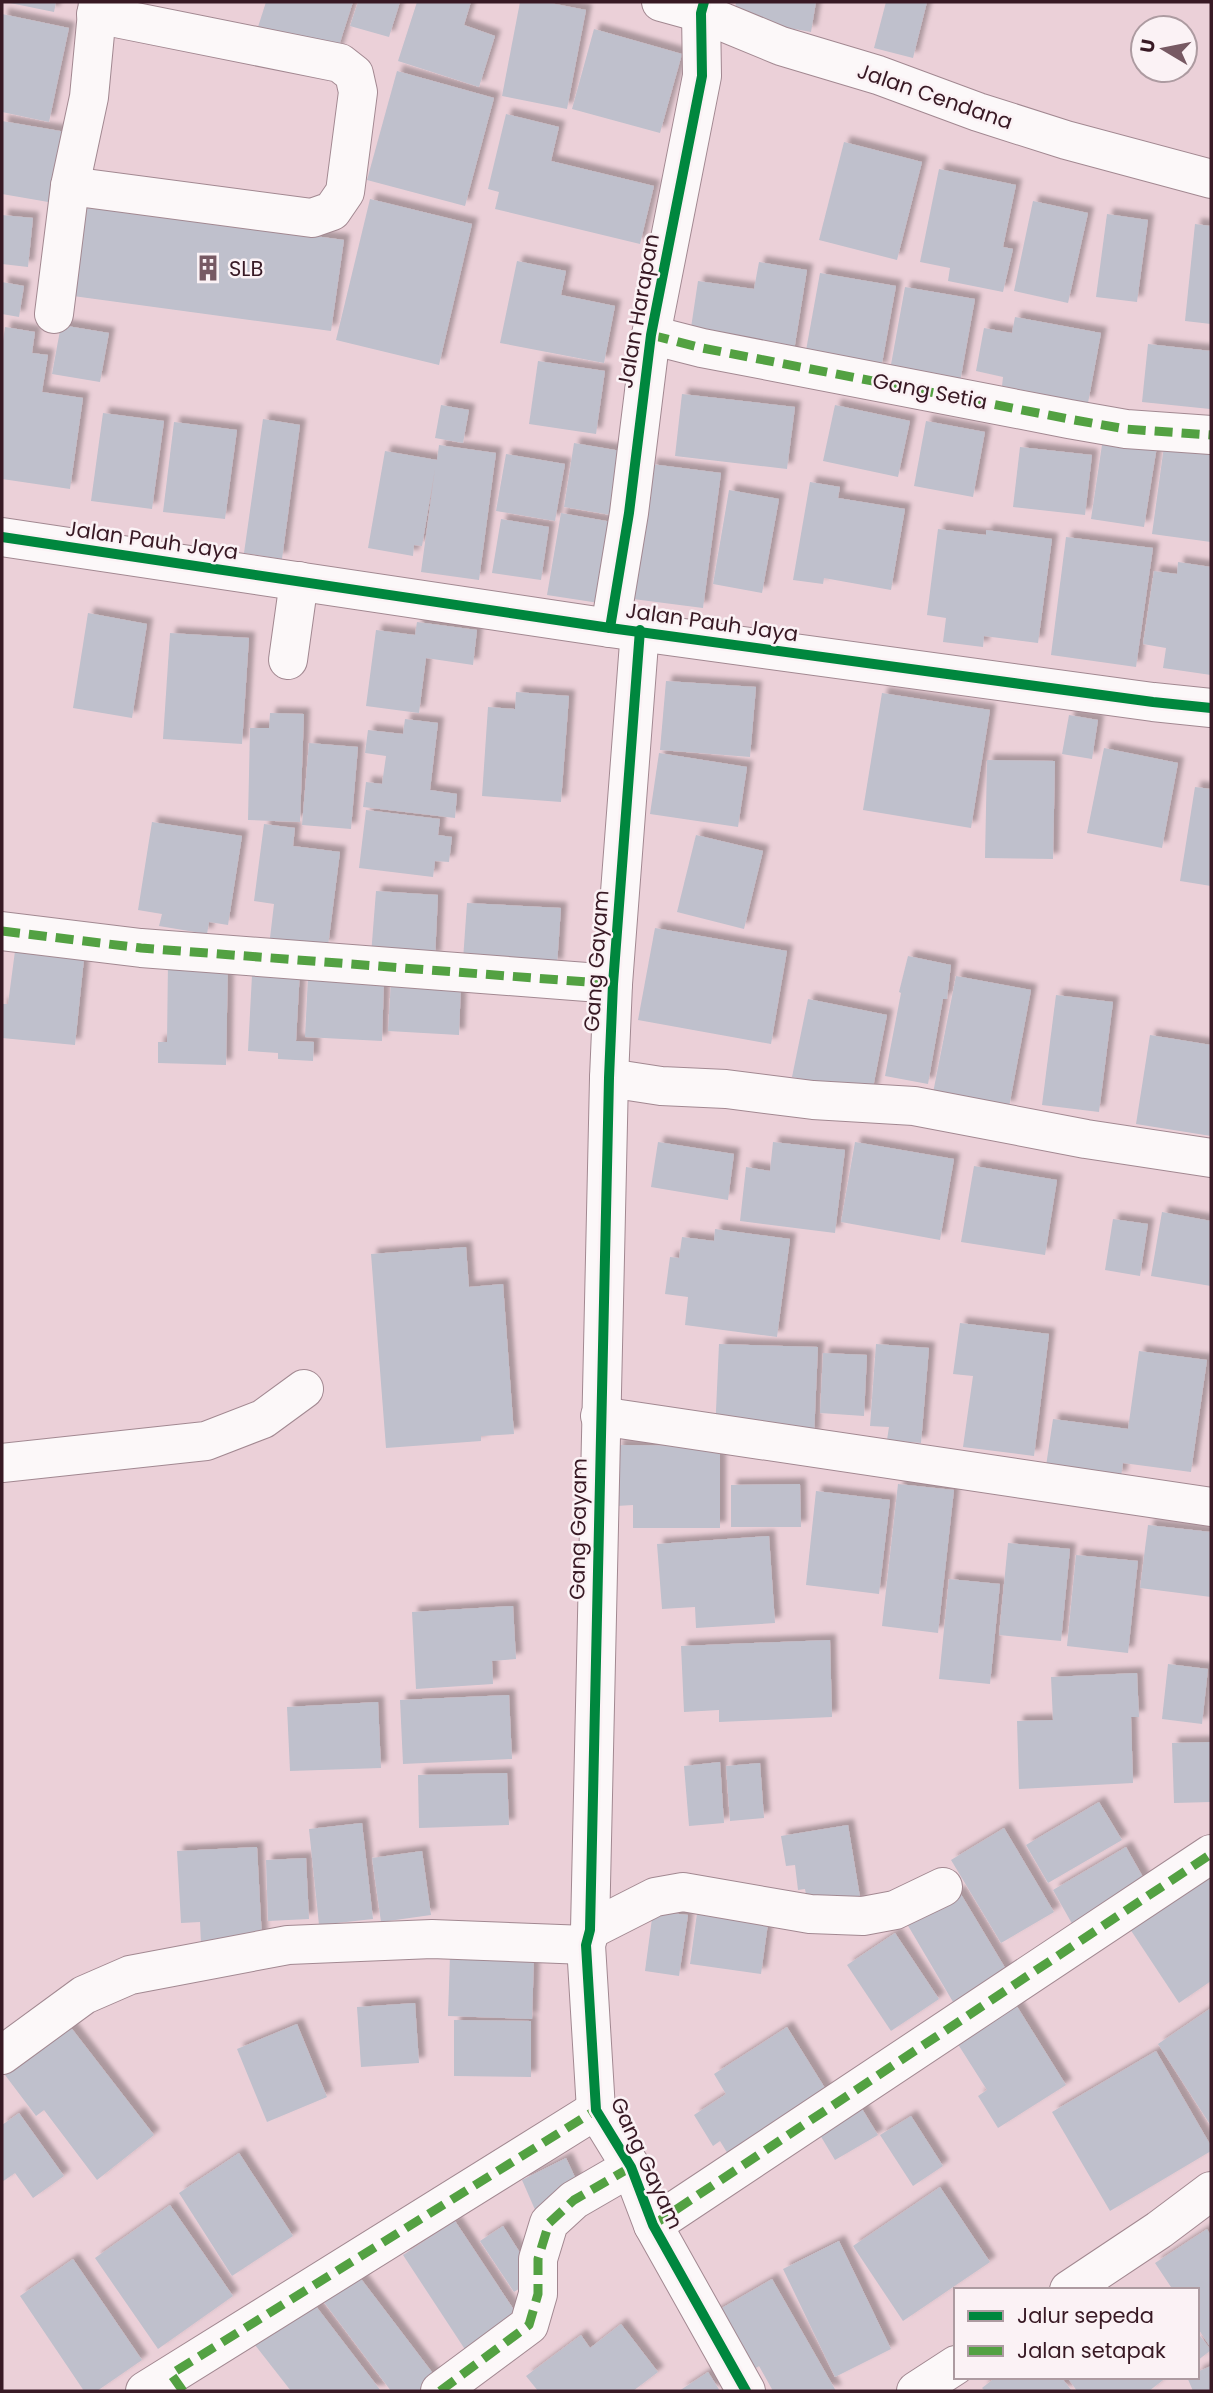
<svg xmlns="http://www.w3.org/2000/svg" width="1213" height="2393" font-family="Poppins,sans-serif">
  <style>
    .building { fill: #bfc0cc; filter: url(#shadow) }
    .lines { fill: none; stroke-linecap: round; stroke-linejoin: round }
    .minor-casing { stroke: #a28891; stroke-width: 40 }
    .minor { stroke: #fcf8f9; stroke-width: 38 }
    .quiet { stroke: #53a142; stroke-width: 9; stroke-dasharray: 18 9; stroke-linecap: butt }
    .cycleway-casing { stroke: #fbf2f5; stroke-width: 15 }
    .cycleway { stroke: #00873e; stroke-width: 10 }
    .labels { text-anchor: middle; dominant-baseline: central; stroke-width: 5; stroke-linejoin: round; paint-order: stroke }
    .street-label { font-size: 21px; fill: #381924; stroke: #fbf2f5 }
    .poi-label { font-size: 21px; fill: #381924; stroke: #fbf2f5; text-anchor: start }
  </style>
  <defs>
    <filter id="shadow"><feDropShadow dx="6" dy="-6" stdDeviation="2" flood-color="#0004"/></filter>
  </defs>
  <rect width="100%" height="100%" fill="#ebd0d8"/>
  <g class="building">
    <path d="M5,2H56L54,12Z"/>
    <path d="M266,2H353L337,52L258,27Z"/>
    <path d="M358,2H400L389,37L350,26Z"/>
    <path d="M417,2H471L464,25L495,36L479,87L398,61Z"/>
    <path d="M520,2H545L586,10L567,109L502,96Z"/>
    <path d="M736,2H816L811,32L734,18Z"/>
    <path d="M886,2H927L913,58L874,48Z"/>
    <path d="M2,14L69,28L49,122L2,112Z"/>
    <path d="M594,29L682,54L660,133L572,109Z"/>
    <path d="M397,71L494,98L465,206L367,180Z"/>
    <path d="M506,114L559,127L551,161L654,186L640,244L495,209L499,192L488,189Z"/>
    <path d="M2,121L66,132L54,203L2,194Z"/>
    <path d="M844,142L922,162L897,260L819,240Z"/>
    <path d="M939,169L1016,185L1003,247L1013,249L1003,292L948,281L950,268L920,262Z"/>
    <path d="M370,199L472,224L439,365L336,340Z"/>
    <path d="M1033,201L1088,213L1068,303L1014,291Z"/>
    <path d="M86,205L344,240L331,331L73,296Z"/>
    <path d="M1107,214L1148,220L1137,302L1096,297Z"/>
    <path d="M2,215L33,218L28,267L2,264Z"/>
    <path d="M1195,224L1211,226V324L1185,321Z"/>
    <path d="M517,261L566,271L561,295L615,306L604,363L500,343Z"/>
    <path d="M759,262L807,270L793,357L689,341L698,281L754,289Z"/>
    <path d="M820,273L896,286L881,369L805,356Z"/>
    <path d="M2,282L24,286L19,317L2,314Z"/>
    <path d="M905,287L975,299L960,382L890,370Z"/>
    <path d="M1015,317L1101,333L1088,403L1002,386L1003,377L976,371L984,328L1012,333Z"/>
    <path d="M61,325L109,333L100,382L52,374Z"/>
    <path d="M5,327L35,332L32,353L48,355L42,392L83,398L70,489L2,479V348Z"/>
    <path d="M1148,344L1211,351L1210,409L1142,402Z"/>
    <path d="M538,361L605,371L596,434L529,424Z"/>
    <path d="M682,394L795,407L787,469L675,456Z"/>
    <path d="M441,405L469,410L463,443L435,438Z"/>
    <path d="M835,405L910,421L898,477L823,461Z"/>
    <path d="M103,413L164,421L152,509L91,501Z"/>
    <path d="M263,419L300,425L282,559L244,553Z"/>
    <path d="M926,421L985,432L973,497L914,486Z"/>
    <path d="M174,422L237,430L225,519L163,512Z"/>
    <path d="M1103,438L1157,446L1144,527L1091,519Z"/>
    <path d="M574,443L621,451L611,515L564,507Z"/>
    <path d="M439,445L496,453L479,580L421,572L435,469L422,546L414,545L413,556L368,548L385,451L437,460Z"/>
    <path d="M1164,446L1211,452V542L1152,534Z"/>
    <path d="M1020,447L1092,455L1085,515L1013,507Z"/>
    <path d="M506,454L565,464L555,521L496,511Z"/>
    <path d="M651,464L721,473L703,608L633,599Z"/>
    <path d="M810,482L840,487L838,498L905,509L891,590L824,578L823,584L793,580Z"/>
    <path d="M729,490L779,499L762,593L713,584Z"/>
    <path d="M561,513L612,522L599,603L547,595Z"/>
    <path d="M501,519L549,527L541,580L492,573Z"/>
    <path d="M938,529L986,535V530L1052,539L1038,643L984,636L983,647L943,642L946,618L927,615Z"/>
    <path d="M1066,537L1153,548L1136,667L1051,655Z"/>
    <path d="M1178,562L1211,567V675L1163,668L1166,648L1143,644L1154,571L1177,574Z"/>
    <path d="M88,613L147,624L132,718L73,708Z"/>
    <path d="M417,622L477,630L473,665L426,658L419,713L366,706L376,630L415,635Z"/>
    <path d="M170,633L249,638L242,744L163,739Z"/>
    <path d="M666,681L756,687L750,757L660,750Z"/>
    <path d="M516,692L569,696L561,802L482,796L488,707L515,709Z"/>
    <path d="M882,693L990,710L971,828L863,810Z"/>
    <path d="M270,713L304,714L300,822L248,820L250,728H269Z"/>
    <path d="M1069,715L1098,720L1092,759L1062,754Z"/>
    <path d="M405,719L438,723L430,790L457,794L455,818L363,807L366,782L382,784L386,756L365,753L368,730L403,734Z"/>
    <path d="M309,743L358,747L351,829L302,825Z"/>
    <path d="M1104,748L1178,763L1162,848L1087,833Z"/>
    <path d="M659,753L747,767L738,827L650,814Z"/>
    <path d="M987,760L1055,761L1053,859L985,858Z"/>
    <path d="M1195,787L1211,789V886L1180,881Z"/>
    <path d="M366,810L440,819L438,835L452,837L449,862L435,861L433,877L359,868Z"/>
    <path d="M152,822L242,836L228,925L209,922L207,934L159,926L162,914L138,910Z"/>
    <path d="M264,824L295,828L293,846L340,852L328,946L270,938L274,904L254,901Z"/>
    <path d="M696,835L763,851L744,929L677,912Z"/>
    <path d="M376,891L438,895L435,958L371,955Z"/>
    <path d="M467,903L561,908L557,965L463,960Z"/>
    <path d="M655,928L787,951L771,1044L638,1020Z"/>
    <path d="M15,951L84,959L75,1045L2,1038V1004H8Z"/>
    <path d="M908,956L951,965L947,999H943L928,1084L885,1076L901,993L899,992Z"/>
    <path d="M168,962L228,963L226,1065L158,1063V1042H167Z"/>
    <path d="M300,970L296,1041L314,1042L313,1061L278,1059V1053L248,1051L252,975Z"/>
    <path d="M956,976L1031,990L1009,1107L933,1093Z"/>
    <path d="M308,977L384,981L382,1041L305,1037Z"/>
    <path d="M391,981L461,984L459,1035L388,1031Z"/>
    <path d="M1056,995L1113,1002L1099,1112L1042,1105Z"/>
    <path d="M808,999L887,1015L872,1093L792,1077Z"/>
    <path d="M1150,1035L1211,1045V1136L1136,1124Z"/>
    <path d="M658,1142L734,1154L728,1200L651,1187Z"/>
    <path d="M773,1142L845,1150L835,1233L740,1221L746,1167L770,1171Z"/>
    <path d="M855,1142L954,1159L940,1240L841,1222Z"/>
    <path d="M974,1166L1057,1180L1045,1255L961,1242Z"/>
    <path d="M1162,1212L1211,1221V1286L1151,1276Z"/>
    <path d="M1113,1219L1148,1224L1140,1276L1105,1270Z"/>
    <path d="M715,1229L790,1239L777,1337L685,1325L688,1297L665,1294L670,1257L679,1258L682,1237L714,1241Z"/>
    <path d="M466,1247L469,1287L503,1284L514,1434L481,1436V1441L386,1448L371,1254Z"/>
    <path d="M960,1323L1049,1334L1034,1456L963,1447L973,1376L953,1374Z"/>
    <path d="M719,1344L818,1347L814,1436L715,1433Z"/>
    <path d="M876,1344L929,1348L921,1443L887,1440L889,1427L870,1426Z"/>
    <path d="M1139,1351L1207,1360L1191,1472L1123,1463L1121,1477L1046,1466L1053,1419L1128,1429Z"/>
    <path d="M823,1353L867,1355L864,1416L820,1413Z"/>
    <path d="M617,1445L720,1446V1528H633V1505L617,1506Z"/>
    <path d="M800,1484L801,1527H731V1485Z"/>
    <path d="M898,1484L954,1490L938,1633L882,1626Z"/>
    <path d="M816,1491L890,1500L879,1594L806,1585Z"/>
    <path d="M1148,1525L1211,1532V1597L1140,1588Z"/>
    <path d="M769,1536L775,1623L696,1628L695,1607L662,1609L657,1544Z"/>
    <path d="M1008,1543L1070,1549L1061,1641L999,1635Z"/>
    <path d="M1076,1555L1138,1561L1128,1653L1067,1646Z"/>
    <path d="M949,1579L1000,1584L990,1684L939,1679Z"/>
    <path d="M513,1606L516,1659L492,1661L493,1684L416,1689L412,1612Z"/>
    <path d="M830,1640L832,1717L719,1722V1710L684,1712L681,1646Z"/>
    <path d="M1168,1664L1208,1669L1202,1724L1162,1719Z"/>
    <path d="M1137,1673L1139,1717H1131L1133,1783L1019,1789L1017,1721L1053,1720L1051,1677Z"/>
    <path d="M509,1695L512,1759L403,1764L400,1700Z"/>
    <path d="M378,1702L381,1768L290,1771L287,1707Z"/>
    <path d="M1211,1742V1802L1174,1803L1172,1743Z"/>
    <path d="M720,1762L724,1823L689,1826L684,1766Z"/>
    <path d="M760,1763L764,1818L730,1821L726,1766Z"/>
    <path d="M507,1773L509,1825L419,1828L418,1775Z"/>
    <path d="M1099,1802L1122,1840L1048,1883L1026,1845Z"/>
    <path d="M362,1823L373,1919L319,1925L309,1829Z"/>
    <path d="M848,1825L861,1903L809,1911L805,1889L798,1890L795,1865L786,1866L781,1836Z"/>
    <path d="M1004,1828L1054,1912L1001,1943L951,1860Z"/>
    <path d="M257,1847L262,1939L201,1943L200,1922L181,1923L177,1851Z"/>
    <path d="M1126,1847L1148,1886L1075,1929L1053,1890Z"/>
    <path d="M422,1851L431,1915L381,1922L372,1858Z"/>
    <path d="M306,1858L309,1919L268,1921L266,1860Z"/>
    <path d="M1211,1869V1981L1179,2003L1128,1926Z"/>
    <path d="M959,1891L1010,1976L956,2007L907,1924Z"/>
    <path d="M698,1906L769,1916L761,1974L690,1964Z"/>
    <path d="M653,1911L688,1915L679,1976L645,1971Z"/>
    <path d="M895,1933L939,1999L891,2031L847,1965Z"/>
    <path d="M450,1955L534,1957L532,2019L448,2016Z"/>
    <path d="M1013,2000L1066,2085L998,2128L978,2096L987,2090L954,2038Z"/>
    <path d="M415,2003L419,2063L361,2067L357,2007Z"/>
    <path d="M1211,2008V2126L1158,2044Z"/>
    <path d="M454,2020L531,2021V2077L454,2076Z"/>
    <path d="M297,2024L327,2097L267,2122L237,2049Z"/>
    <path d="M69,2025L154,2135L97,2180L44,2110L36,2116L5,2075Z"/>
    <path d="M787,2027L833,2101L734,2164L720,2141L713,2146L694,2115L726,2094L714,2074Z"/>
    <path d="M1156,2051L1211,2146V2151L1110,2211L1052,2112Z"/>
    <path d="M859,2104L878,2135L835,2160L817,2130Z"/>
    <path d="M19,2113L64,2176L33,2198L15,2173L2,2182V2125Z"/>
    <path d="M911,2116L943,2166L913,2186L880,2135Z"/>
    <path d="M239,2153L293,2236L232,2276L179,2193Z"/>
    <path d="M566,2158L581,2190L536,2212L522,2180Z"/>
    <path d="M940,2187L990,2262L903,2321L853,2246Z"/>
    <path d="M170,2205L233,2296L158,2349L95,2258Z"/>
    <path d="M455,2221L520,2319L468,2354L403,2255Z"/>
    <path d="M503,2226L536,2278L514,2292L480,2241Z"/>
    <path d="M1207,2229L1211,2236V2348L1197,2327V2290H1173L1155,2263Z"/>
    <path d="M839,2241L891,2349L835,2377L783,2269Z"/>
    <path d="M73,2259L142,2360L97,2391H84L20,2296Z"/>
    <path d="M352,2267L438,2380L424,2391H391L317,2293Z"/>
    <path d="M772,2279L836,2391H773L759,2366L743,2376L708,2316Z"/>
    <path d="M312,2301L381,2391H291L255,2345Z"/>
    <path d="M621,2324L658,2372L633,2391H538L526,2376L581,2335L590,2348Z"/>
    <path d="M1197,2332L1211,2350L1197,2361Z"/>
    <path d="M1211,2366V2391H1193L1187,2377H1197V2372Z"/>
    <path d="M708,2372L720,2391H679Z"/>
    <path d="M996,2377H1061L1072,2391H985L982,2388Z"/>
    <path d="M1067,2377H1167L1149,2391H1077Z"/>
  </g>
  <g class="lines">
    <g class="minor-casing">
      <g id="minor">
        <path d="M661,2L701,13L781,46L878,75L978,112L1066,140L1211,179"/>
        <path d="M70,186L312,218L332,211L345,192L358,92L354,74L340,63L96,14"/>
        <path d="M54,314L70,186L89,97L98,2"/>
        <path d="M651,335L702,348L1069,419L1126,429L1211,435"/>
        <path d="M2,537L610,628L1153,702L1211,708"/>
        <path d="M610,628L629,513L651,335L702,76L701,13L704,2"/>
        <path d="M640,630L613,984L609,1078L590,1930L586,1945L596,2110L631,2167L653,2225L746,2391"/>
        <path d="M288,660L299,581"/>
        <path d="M2,931L141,948L613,984"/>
        <path d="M609,1078L661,1086L726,1089L813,1100L914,1106L1086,1139L1211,1158"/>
        <path d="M600,1416L1211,1507"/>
        <path d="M2,1463L206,1441L263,1419L304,1389"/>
        <path d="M590,1930L655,1897L683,1892L810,1914L863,1916L895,1910L943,1887"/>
        <path d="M2,2055L84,1995L130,1975L288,1945L432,1939L586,1945"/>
        <path d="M653,2225L1211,1854"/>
        <path d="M1069,2290L1159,2230L1211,2191"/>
        <path d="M145,2391L596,2110"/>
        <path d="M440,2391L529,2325L538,2294V2259L549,2223L574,2200L631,2167"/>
        <path d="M916,2391L956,2365"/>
      </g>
    </g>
    <use href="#minor" class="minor"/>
    <g class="quiet">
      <path d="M651,335L702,348L1069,419L1126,429L1211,435"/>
      <path d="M2,931L141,948L613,984"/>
      <path d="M653,2225L1211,1854"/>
      <path d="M183,2391L171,2374L596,2110"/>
      <path d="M440,2391L529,2325L538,2294V2259L549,2223L574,2200L631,2167"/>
    </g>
    <g class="cycleway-casing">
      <g id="cycleway">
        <path d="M2,537L610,628L1153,702L1211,708"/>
        <path d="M610,628L629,513L651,335L702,76L701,13L704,2"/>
        <path d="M640,630L613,984L609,1078L590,1930L586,1945L596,2110L631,2167L653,2225L746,2391"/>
      </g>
    </g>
    <use href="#cycleway" class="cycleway"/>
  </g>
  <defs>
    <g id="building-bare" transform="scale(2.1)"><path d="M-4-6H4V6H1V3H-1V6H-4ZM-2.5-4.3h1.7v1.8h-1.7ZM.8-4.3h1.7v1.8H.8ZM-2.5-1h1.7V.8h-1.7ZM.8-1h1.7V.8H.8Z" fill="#775963" stroke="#fbf2f5" stroke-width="2.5" paint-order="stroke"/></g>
  </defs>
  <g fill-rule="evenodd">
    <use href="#building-bare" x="208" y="268"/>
  </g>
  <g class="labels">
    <g class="street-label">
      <text transform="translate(935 96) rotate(19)">Jalan Cendana</text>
      <text transform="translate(638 311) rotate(-80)">Jalan Harapan</text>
      <text transform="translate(930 391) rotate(11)">Gang Setia</text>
      <text transform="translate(152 540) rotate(8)">Jalan Pauh Jaya</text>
      <text transform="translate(712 622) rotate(8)">Jalan Pauh Jaya</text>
      <text transform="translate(596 961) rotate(-86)">Gang Gayam</text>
      <text transform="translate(578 1529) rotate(-89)">Gang Gayam</text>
      <text transform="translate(647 2163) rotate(65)">Gang Gayam</text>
    </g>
    <g class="poi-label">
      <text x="229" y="268">SLB</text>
    </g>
  </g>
  <rect width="1213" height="2393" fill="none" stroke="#381924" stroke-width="7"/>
  <rect x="954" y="2288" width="245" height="91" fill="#fbf2f5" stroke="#ad9ba1" stroke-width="2"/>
  <rect x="968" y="2311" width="35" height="10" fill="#00873e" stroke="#ad9ba1" stroke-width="2"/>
  <text x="1017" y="2323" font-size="21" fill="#381924">Jalur sepeda</text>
  <rect x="968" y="2346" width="35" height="10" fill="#53a142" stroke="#ad9ba1" stroke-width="2"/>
  <text x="1017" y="2358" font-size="21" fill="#381924">Jalan setapak</text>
  <g transform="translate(1164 49) rotate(280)"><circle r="33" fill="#fbf2f5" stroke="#ad9ba1" stroke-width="2"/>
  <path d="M0-5L12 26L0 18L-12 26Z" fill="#775963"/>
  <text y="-10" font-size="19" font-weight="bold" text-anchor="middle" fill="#381924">U</text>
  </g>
</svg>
